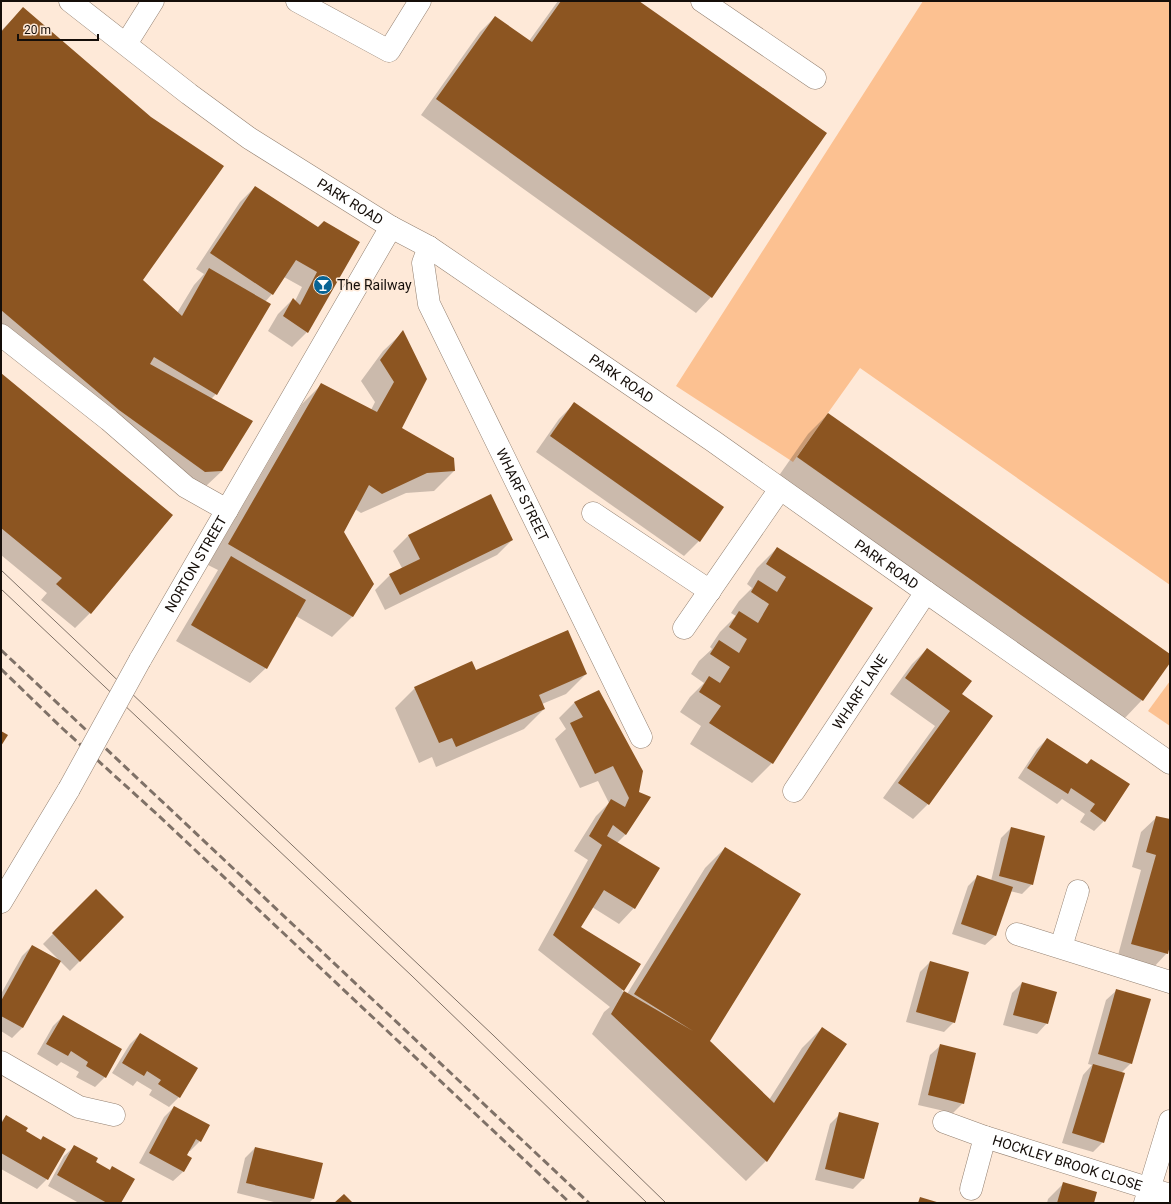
<svg xmlns="http://www.w3.org/2000/svg" width="1171" height="1204" font-family="Roboto,sans-serif">
  <style>
    .green { fill: #fcc191 }
    .shadow { fill: #0003 }
    .building { fill: #8c5521 }
    .lines { fill: none; stroke-linecap: round; stroke-linejoin: round }
    .minor-casing { stroke: #938071; stroke-width: 23 }
    .minor { stroke: #fff; stroke-width: 22 }
    .tram { stroke: #7f7167; stroke-width: 1 }
    .rail { stroke: #7f7167; stroke-width: 3; stroke-dasharray: 8 4; stroke-linecap: butt }
    .minor-bridge-casing { stroke: #938071; stroke-width: 23; stroke-linecap: butt }
    .minor-bridge { stroke: #fff; stroke-width: 22 }
    .labels { text-anchor: middle; dominant-baseline: central; stroke-width: 3; stroke-linejoin: round; paint-order: stroke }
    .street-label { font-size: 14px; fill: #150e09; stroke: #fee9d8 }
    .poi-label { font-size: 14px; fill: #150e09; stroke: #fee9d8; text-anchor: start }
  </style>
  <rect width="100%" height="100%" fill="#fee9d8"/>
  <g class="green">
    <path d="M923,1H1170V585L860,368L793,462L676,386Z"/>
    <path d="M1170,681V726L1148,711Z"/>
  </g>
  <g class="shadow">
    <path d="M558,1H638L711,297L696,313L421,115L480,32L495,17L529,41Z"/>
    <path d="M23,8L141,280L177,313L194,285L204,274L196,269L240,202L255,187L318,229L359,243L307,332L292,347L268,331L278,314L293,299L295,301L302,287L284,277L272,294L265,302L216,394L211,399L222,471L206,486L189,487L1,338V31Z"/>
    <path d="M403,332L401,429L454,471L434,491L406,493L361,513L355,509L343,532L373,584L352,617L332,637L296,616L266,668L250,683L176,641L218,570L208,565L302,404L322,384L371,410L375,402L361,381L383,351Z"/>
    <path d="M1,375L90,613L75,628L41,600L47,593L1,555Z"/>
    <path d="M574,404L699,541L684,556L536,452L559,419Z"/>
    <path d="M828,414L1170,655V661L1142,700L1123,720L778,477L808,434Z"/>
    <path d="M409,535L512,540L497,555L385,610L375,590L390,575L402,568L393,551Z"/>
    <path d="M777,548L871,608L772,763L752,783L690,744L701,726L680,712L690,697L704,683L691,674L699,661L712,649L710,647L720,632L736,616L731,613L739,601L752,588L747,584L757,568Z"/>
    <path d="M927,649L961,694L928,804L913,819L883,798L935,726L890,694L912,664Z"/>
    <path d="M476,671L586,674L566,694L542,704L544,709L524,729L436,767L432,757L419,763L395,708L415,688Z"/>
    <path d="M598,692L642,771L626,834L617,843L634,908L619,924L592,907L580,928L639,965L622,991L627,994L705,868L725,848L709,1041L769,1100L802,1048L822,1028L766,1161L746,1181L592,1034L604,1012L610,1007L538,950L588,860L574,851L596,816L609,803L598,781L580,788L555,739L566,729L559,718L574,703Z"/>
    <path d="M1047,739L1087,765L1104,821L1094,831L1080,822L1085,814L1062,799L1057,804L1018,778L1037,749Z"/>
    <path d="M1157,817L1170,820V942L1167,953L1152,969L1117,959L1141,870L1132,867L1141,832Z"/>
    <path d="M1011,828L1032,884L1022,894L1010,891L996,935L985,945L952,934L968,886L978,876L991,881L1001,838Z"/>
    <path d="M96,890L123,917L70,971L60,961L22,1028L12,1038L1,1031V994L22,956L32,946L58,959L43,944Z"/>
    <path d="M930,962L954,1022L944,1032L906,1022L920,972Z"/>
    <path d="M1022,983L1047,1023L1037,1034L1003,1025L1012,993Z"/>
    <path d="M1117,990L1131,1063L1121,1073L1103,1142L1093,1152L1062,1143L1083,1075L1092,1065L1088,1064L1106,1000Z"/>
    <path d="M63,1016L105,1077L95,1087L76,1077L79,1072L61,1062L57,1066L37,1054L53,1026Z"/>
    <path d="M140,1034L179,1097L169,1107L149,1095L152,1090L137,1081L133,1086L112,1073L130,1044Z"/>
    <path d="M941,1045L963,1103L953,1113L918,1105L930,1055Z"/>
    <path d="M174,1107L200,1141L190,1151H188L186,1156L184,1171L173,1181L139,1163L164,1117Z"/>
    <path d="M840,1114L863,1179L853,1189L815,1180L830,1124Z"/>
    <path d="M6,1116L25,1132L40,1140L43,1137L47,1179L37,1189L1,1169V1122Z"/>
    <path d="M75,1146L94,1162L109,1171L112,1167L120,1203H79L48,1186L64,1156Z"/>
    <path d="M255,1148L322,1164L313,1199L309,1203H278L237,1193L245,1158Z"/>
    <path d="M1063,1184L1093,1203H1047L1048,1199Z"/>
  </g>
  <g class="building">
    <path d="M561,1H639L827,133L712,298L436,99L495,16L532,42Z"/>
    <path d="M23,7L151,117L224,166L143,280L182,316L209,268L271,304L217,395L154,357L150,364L253,421L222,471L205,472L119,410L1,310V32Z"/>
    <path d="M255,186L318,227L324,221L360,242L308,333L283,316L293,298L300,305L317,272L296,260L273,295L210,253Z"/>
    <path d="M403,330L427,379L402,428L454,458L455,471L427,473L382,494L369,485L344,532L374,584L353,617L228,544L321,383L377,412L394,382L380,360Z"/>
    <path d="M1,373L173,515L91,614L56,584L62,578L1,528Z"/>
    <path d="M574,402L724,507L700,542L550,436Z"/>
    <path d="M828,413L1170,654V663L1143,701L797,457Z"/>
    <path d="M491,494L513,540L400,595L389,574L420,559L408,535Z"/>
    <path d="M777,547L873,608L773,764L709,723L721,706L699,692L709,676L720,683L730,667L710,654L719,640L739,653L747,639L729,627L739,611L758,623L769,604L751,592L758,580L777,592L786,577L766,564Z"/>
    <path d="M231,556L306,600L267,669L191,625Z"/>
    <path d="M568,630L587,674L539,695L545,709L456,747L452,738L439,743L414,687L472,661L476,670Z"/>
    <path d="M927,648L972,681L962,694L993,716L929,805L898,783L950,711L905,678Z"/>
    <path d="M599,690L643,771L639,792L651,797L626,835L613,825L607,836L660,868L635,909L604,890L581,927L641,964L624,991L693,1031L634,994L725,847L801,894L710,1041L774,1103L822,1027L847,1044L767,1162L611,1014L624,991L553,935L602,845L589,836L611,799L625,807L629,798L613,766L595,774L570,723L583,717L574,702Z"/>
    <path d="M1,731L8,735L1,746Z"/>
    <path d="M1047,738L1087,764L1091,759L1130,784L1105,822L1090,811L1095,804L1071,788L1068,794L1027,768Z"/>
    <path d="M1156,816L1170,819V945L1168,954L1131,944L1156,855L1146,852Z"/>
    <path d="M1011,827L1045,836L1033,885L999,876Z"/>
    <path d="M977,875L1013,887L996,936L961,924Z"/>
    <path d="M96,889L124,917L80,962L52,933Z"/>
    <path d="M32,945L61,961L23,1028L1,1016V1001Z"/>
    <path d="M930,961L969,972L955,1023L916,1012Z"/>
    <path d="M1022,982L1057,992L1048,1024L1013,1015Z"/>
    <path d="M1116,989L1151,999L1132,1064L1098,1054Z"/>
    <path d="M63,1015L122,1049L106,1078L86,1066L88,1062L71,1051L68,1056L46,1044Z"/>
    <path d="M140,1033L198,1068L180,1098L158,1084L161,1080L147,1071L144,1076L122,1063Z"/>
    <path d="M940,1044L976,1053L964,1104L928,1095Z"/>
    <path d="M1093,1064L1125,1073L1104,1143L1072,1133Z"/>
    <path d="M174,1106L210,1125L201,1142L196,1139L187,1155L192,1158L184,1172L149,1153Z"/>
    <path d="M839,1112L879,1123L864,1179L825,1169Z"/>
    <path d="M6,1115L28,1128L26,1131L41,1140L43,1136L66,1149L48,1180L1,1153V1124Z"/>
    <path d="M74,1145L98,1158L96,1162L110,1170L112,1166L135,1179L121,1203H107L57,1175Z"/>
    <path d="M255,1147L323,1163L314,1199L246,1183Z"/>
    <path d="M1063,1182L1097,1192L1094,1203H1057Z"/>
    <path d="M344,1194L353,1203H334Z"/>
    <path d="M920,1197L940,1203H918Z"/>
  </g>
  <g class="lines">
    <g class="minor-casing">
      <g id="minor">
        <path id="s1" d="M70,1L189,94L249,138L391,227L429,247L713,441L926,592L1170,763"/>
        <path d="M297,1L389,51L420,1"/>
        <path d="M702,1L815,78"/>
        <path d="M126,44L153,1"/>
        <path id="s2" d="M429,247L423,263L429,304L641,737"/>
        <path d="M1,335L109,420L186,487L227,510"/>
        <path d="M593,513L710,591"/>
        <path d="M684,628L780,489"/>
        <path id="s3" d="M140,660L391,227"/>
        <path id="s4" d="M794,791L926,592"/>
        <path d="M1,902L69,789"/>
        <path d="M1017,934L1170,982"/>
        <path d="M1061,947L1078,891"/>
        <path d="M1,1062L79,1107L114,1115"/>
        <path id="s5" d="M944,1122L985,1137L1170,1195"/>
        <path d="M971,1189L985,1137"/>
        <path d="M1145,1203L1170,1121"/>
      </g>
    </g>
    <use href="#minor" class="minor"/>
    <g class="tram">
      <path d="M1,570L493,1035L666,1203"/>
      <path d="M1,589L412,976L647,1203"/>
    </g>
    <g class="rail">
      <path d="M1,650L589,1203"/>
      <path d="M1,669L62,728L159,816L570,1203"/>
    </g>
    <g class="minor-bridge-casing">
      <path id="minor-bridge" d="M69,789L140,660"/>
    </g>
    <use href="#minor-bridge" class="minor-bridge"/>
  </g>
  <defs>
    <g id="bar-disc" transform="scale(1)"><circle r="9.5" fill="#086494" stroke="#fee9d8"/><path d="M-6-5H6L.8 .8V4.5H3.5V6h-7V4.5H-.8V.8Z" fill="#fff"/></g>
  </defs>
  <g fill-rule="evenodd">
    <use href="#bar-disc" x="323" y="285"/>
  </g>
  <g class="labels">
    <g class="street-label">
      <text stroke="none"><textPath href="#s1" startOffset="345">PARK ROAD</textPath></text>
      <text stroke="none"><textPath href="#s1" startOffset="669">PARK ROAD</textPath></text>
      <text stroke="none"><textPath href="#s2" startOffset="271">WHARF STREET</textPath></text>
      <text stroke="none"><textPath href="#s3" startOffset="111">NORTON STREET</textPath></text>
      <text stroke="none"><textPath href="#s1" startOffset="993">PARK ROAD</textPath></text>
      <text stroke="none"><textPath href="#s4" startOffset="119">WHARF LANE</textPath></text>
      <text stroke="none"><textPath href="#s5" startOffset="130">HOCKLEY BROOK CLOSE</textPath></text>
    </g>
    <g class="poi-label">
      <text x="337" y="285">The Railway</text>
    </g>
  </g>
  <rect width="1171" height="1204" fill="none" stroke="#150e09" stroke-width="4"/>
  <path d="M18 34v6h80v-6" fill="none" stroke="#150e09" stroke-width="2"/>
  <text x="24" y="34" font-size="12" fill="#150e09" stroke="#fee9d8" stroke-width="3" paint-order="stroke">20 m</text>
</svg>
